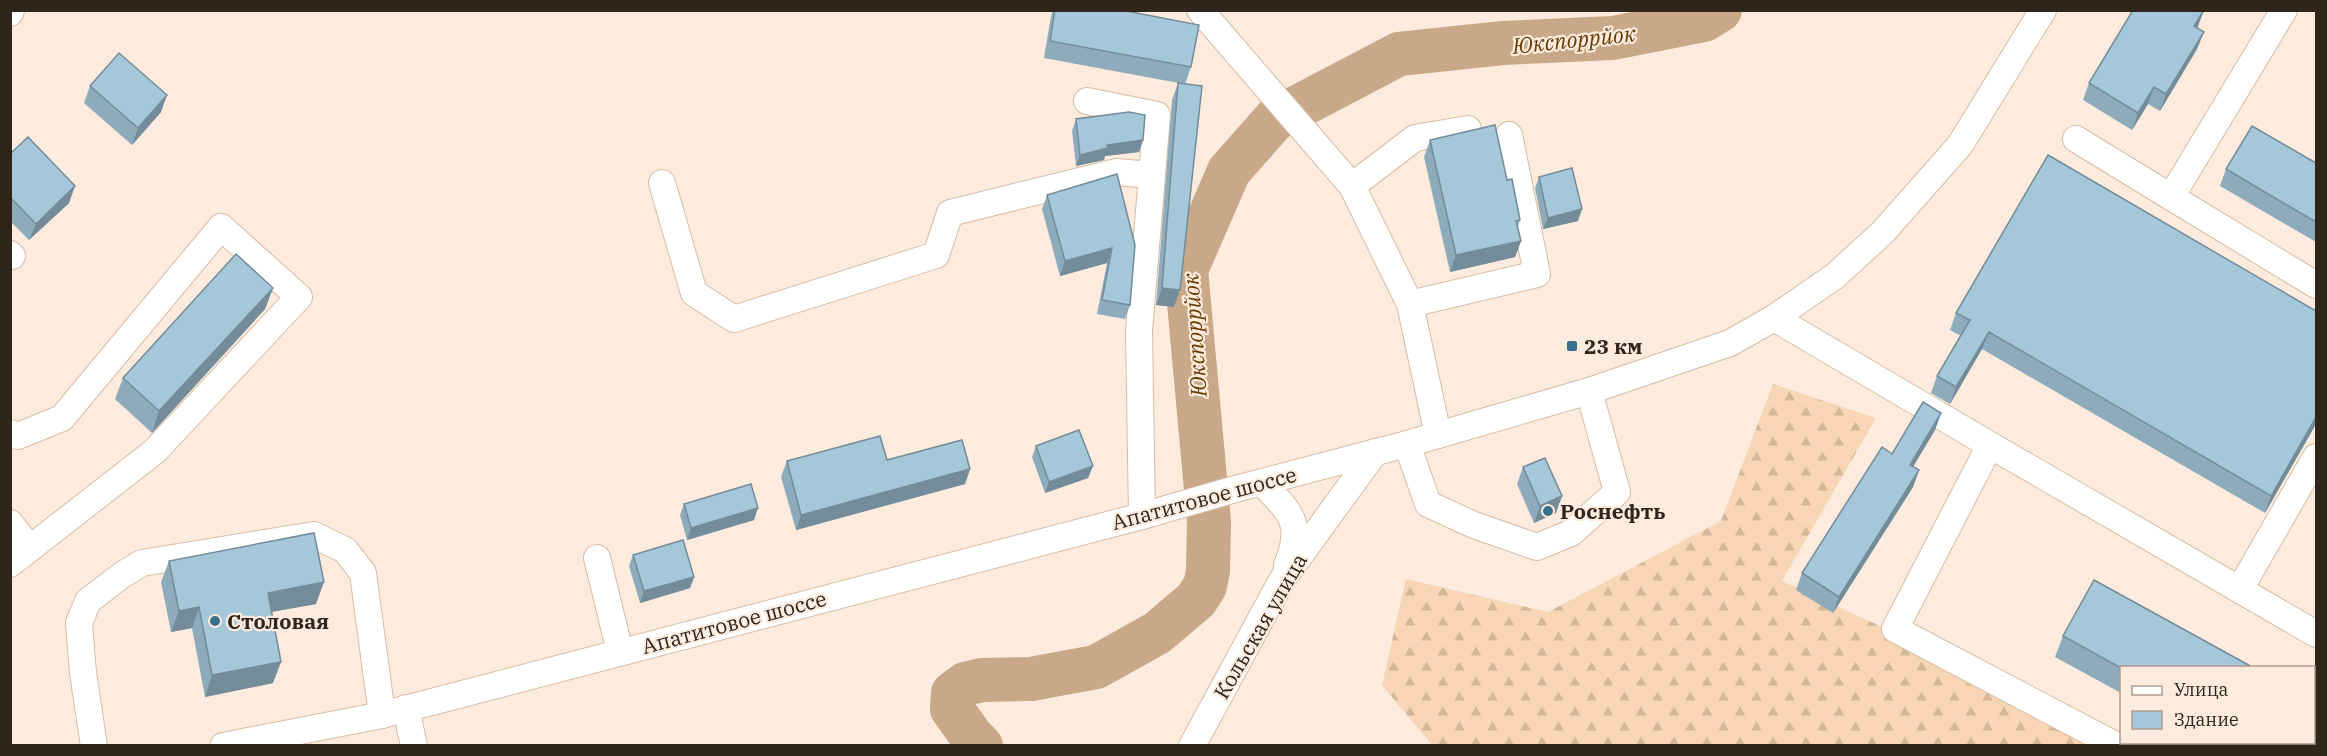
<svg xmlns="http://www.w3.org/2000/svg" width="2327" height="756" font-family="'IBM Plex Serif',serif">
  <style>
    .forest { fill: url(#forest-firs) }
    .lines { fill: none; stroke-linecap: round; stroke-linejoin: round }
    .river { stroke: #c9a889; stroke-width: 44 }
    .minor-casing { stroke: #d7bca3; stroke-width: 28 }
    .minor { stroke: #fff; stroke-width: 26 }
    .wall { fill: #8eabbb }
    .shaded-wall { fill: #748b99 }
    .building { fill: #a5c7da; stroke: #748b99; stroke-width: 1.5 }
    .poi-dot { fill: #396f8a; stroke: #fdecdd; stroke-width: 2 }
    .labels { text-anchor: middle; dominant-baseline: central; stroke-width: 4.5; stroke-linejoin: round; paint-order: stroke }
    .poi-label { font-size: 21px; font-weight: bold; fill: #2f251b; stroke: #fdecdd; text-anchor: start }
    .street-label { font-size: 21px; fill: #2f251b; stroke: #fdecdd }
    .water-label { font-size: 22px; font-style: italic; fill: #673c04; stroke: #fdecdd }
  </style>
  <defs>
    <pattern id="forest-firs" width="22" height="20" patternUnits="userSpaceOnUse" patternTransform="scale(1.5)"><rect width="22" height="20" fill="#f7d5b5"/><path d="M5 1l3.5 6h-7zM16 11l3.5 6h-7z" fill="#d4b79b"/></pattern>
  </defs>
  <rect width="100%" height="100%" fill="#fdecdd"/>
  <path class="forest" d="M1773,384L1876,418L1782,581L2121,737L2122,742L2133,743L2140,745H1432L1382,685L1406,579L1548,612L1721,521Z"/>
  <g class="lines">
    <path class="river" d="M981,746L972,737L952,709L953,693L965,684L982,680L1031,679L1096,667L1157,633L1196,600L1205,586L1208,571L1209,522L1186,270L1229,171L1275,119L1399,54L1503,43L1613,38L1704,20L1720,10"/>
    <g class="minor-casing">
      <g id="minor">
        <path d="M1200,10L1352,186L1410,304L1438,435"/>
        <path d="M2284,10L2171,197L2316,285"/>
        <path d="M10,13L11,10"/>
        <path d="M1087,101L1157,115L1139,331L1142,516"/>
        <path d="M2076,139L2171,197"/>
        <path d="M662,183L694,293L734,319L936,255L950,213L1116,172L1152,175"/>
        <path d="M1352,186L1415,138L1468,129"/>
        <path d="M10,254L12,256"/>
        <path d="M1410,304L1537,274L1509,135"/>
        <path d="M1774,318L1990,445"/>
        <path d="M10,433L18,436L62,418L221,227L299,297L155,451L10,564"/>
        <path d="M1407,444L1428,504L1474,525L1537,547L1571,533L1617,492L1589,391"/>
        <path d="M1262,483C1291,513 1304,523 1287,565"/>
        <path d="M10,523L30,548"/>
        <path d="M597,558L620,652"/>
        <path d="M2240,589L2316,457"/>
        <path d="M406,708L414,746"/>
        <path d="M94,746L83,673L79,623L88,601L122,575L142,563L314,535L345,550L363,573L382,715"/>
        <path d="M223,746L382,715L1142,516L1239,488L1407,444L1589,391L1730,343L1774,318L1835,276L1883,232L1960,145L2043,10"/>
        <path d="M1192,746L1282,580L1375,452"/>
        <path d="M2117,746L1895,629L1990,445L2316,634"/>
      </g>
    </g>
    <use href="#minor" class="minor"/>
  </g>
  <g class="wall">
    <path d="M1053,10H1121L1191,67L1185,84L1174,307L1156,305L1172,100L1178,83L1184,84L1044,58L1051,16Z"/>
    <path d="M2204,10L2197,28V49L2160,111L2148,104L2132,130L2083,100L2089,83Z"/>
    <path d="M90,86L161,112L132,145L84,103Z"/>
    <path d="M1076,119L1143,140L1139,152L1105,156L1104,160L1076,166L1072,131Z"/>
    <path d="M1430,140L1507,180L1520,220L1518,227L1521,241L1515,257L1450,272L1424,157Z"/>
    <path d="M10,154L69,203L29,240L10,221Z"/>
    <path d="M2316,163V242L2220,186L2226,169Z"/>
    <path d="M1117,174L1130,305L1125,319L1097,314L1107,263L1060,276L1042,209L1047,195Z"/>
    <path d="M1539,177L1578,221L1543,229L1535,188Z"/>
    <path d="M273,288L265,309L152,433L115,399L123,378Z"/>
    <path d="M1956,313L2316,424L2265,513L1982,349L1950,404L1931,393L1937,376L1961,336L1950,330Z"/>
    <path d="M1941,413L1935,430L1913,466L1919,470L1913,487L1833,613L1796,590L1802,573L1892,454Z"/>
    <path d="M1036,446L1093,466L1088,478L1045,493L1032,457Z"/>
    <path d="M887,460L970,469L965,484L796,530L781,477L787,461Z"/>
    <path d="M1523,467L1562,496L1556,513L1534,523L1517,484Z"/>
    <path d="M684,504L754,520L687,540L680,515Z"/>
    <path d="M633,555L694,577L690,588L640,603L629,566Z"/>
    <path d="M169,561L316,604L271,612L273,683L205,697L192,628L171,632L161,582Z"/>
    <path d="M2063,636L2121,668V693L2055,657Z"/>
    <path d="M2212,742H2313L2316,746H2217Z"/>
  </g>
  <g class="shaded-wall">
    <path d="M2204,10L2198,26L2188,43L2194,26Z"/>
    <path d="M2204,32L2197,49L2160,111L2166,94Z"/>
    <path d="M2154,87L2148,104L2132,130L2138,113Z"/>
    <path d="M167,95L161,112L132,145L138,128Z"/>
    <path d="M1143,140L1139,152L1105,156L1104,160L1076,166L1080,155L1107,145Z"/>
    <path d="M75,186L69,203L29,240L36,224Z"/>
    <path d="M1582,209L1578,221L1543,229L1548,218Z"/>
    <path d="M1521,241L1515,257L1450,272L1456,255Z"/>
    <path d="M1112,248L1107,263L1060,276L1065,261Z"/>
    <path d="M273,288L265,309L152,433L159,411Z"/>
    <path d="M1162,288L1180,290L1174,307L1156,305Z"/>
    <path d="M1989,332L1982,349L1950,404L1956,387Z"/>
    <path d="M1941,413L1935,430L1904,482L1910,465Z"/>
    <path d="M2316,417V424L2265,513L2271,496Z"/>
    <path d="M1093,466L1088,478L1045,493L1049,482Z"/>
    <path d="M970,469L965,484L796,530L801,515Z"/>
    <path d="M1919,470L1913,487L1833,613L1839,597Z"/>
    <path d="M1562,496L1556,513L1534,523L1540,506Z"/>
    <path d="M758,508L754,520L687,540L691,528Z"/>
    <path d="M694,577L690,588L640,603L644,591Z"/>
    <path d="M324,582L316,604L260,614L268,593Z"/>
    <path d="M199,607L192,628L171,632L179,611Z"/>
    <path d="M281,662L273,683L205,697L212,675Z"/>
  </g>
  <g class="building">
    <path d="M1055,10H1121L1199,25L1191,67L1050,41Z"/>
    <path d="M2133,10H2204L2194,26L2204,32L2166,94L2154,87L2138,113L2089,83Z"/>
    <path d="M119,53L167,95L138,128L90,86Z"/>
    <path d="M1178,83L1202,86L1180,290L1162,288Z"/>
    <path d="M1129,112L1145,115L1143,140L1107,145L1108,148L1080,155L1076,119Z"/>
    <path d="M1495,125L1507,180L1512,179L1520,220L1516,221L1521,241L1456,255L1430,140Z"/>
    <path d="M2252,126L2316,163V222L2226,169Z"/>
    <path d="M28,137L75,186L36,224L10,197V154Z"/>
    <path d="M2048,155L2316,311V417L2271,496L1989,332L1956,387L1937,376L1970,320L1956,313Z"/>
    <path d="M1572,168L1582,209L1548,218L1539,177Z"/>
    <path d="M1117,174L1135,245L1130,305L1102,300L1112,248L1065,261L1047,195Z"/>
    <path d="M236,254L273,288L159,411L123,378Z"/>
    <path d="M1923,402L1941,413L1910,465L1919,470L1839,597L1802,573L1882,447L1892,454Z"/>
    <path d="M1079,430L1093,466L1049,482L1036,446Z"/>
    <path d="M880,436L887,460L962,440L970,469L801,515L787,461Z"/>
    <path d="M1545,458L1562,496L1540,506L1523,467Z"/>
    <path d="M751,484L758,508L691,528L684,504Z"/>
    <path d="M314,533L324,582L268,593L281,662L212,675L199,607L179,611L169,561Z"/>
    <path d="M683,540L694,577L644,591L633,555Z"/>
    <path d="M2094,580L2254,668H2121L2063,636Z"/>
    <path d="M2313,700L2316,702V746H2264L2259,742H2313Z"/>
  </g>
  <g class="poi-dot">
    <rect x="1566" y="340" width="12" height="12" rx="3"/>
    <circle cx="1548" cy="511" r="6"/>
    <circle cx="215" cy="621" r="6"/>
  </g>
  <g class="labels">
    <g class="poi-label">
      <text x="1584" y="346">23 км</text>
      <text x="1560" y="511">Роснефть</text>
      <text x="227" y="621">Столовая</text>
    </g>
    <g class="street-label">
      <text transform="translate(1204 498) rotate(-15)">Апатитовое шоссе</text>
      <text transform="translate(734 622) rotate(-15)">Апатитовое шоссе</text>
      <text transform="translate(1260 626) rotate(-60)">Кольская улица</text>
    </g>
    <g class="water-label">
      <text transform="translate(1574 39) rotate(-6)">Юкспоррйок</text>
      <text transform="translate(1194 335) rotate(-94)">Юкспоррйок</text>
    </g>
  </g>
  <rect width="2327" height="756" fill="none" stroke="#2f251b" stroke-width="24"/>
  <rect x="2120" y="666" width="195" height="78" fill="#fdecdd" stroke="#ab9c8f" stroke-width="1.5"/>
  <rect x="2132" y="686" width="30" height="9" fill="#ffffff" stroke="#ab9c8f" stroke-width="1.5"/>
  <text x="2174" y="696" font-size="18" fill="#2f251b">Улица</text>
  <rect x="2132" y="711" width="30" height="18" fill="#a5c7da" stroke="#ab9c8f" stroke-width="1.5"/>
  <text x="2174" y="726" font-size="18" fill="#2f251b">Здание</text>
</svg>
